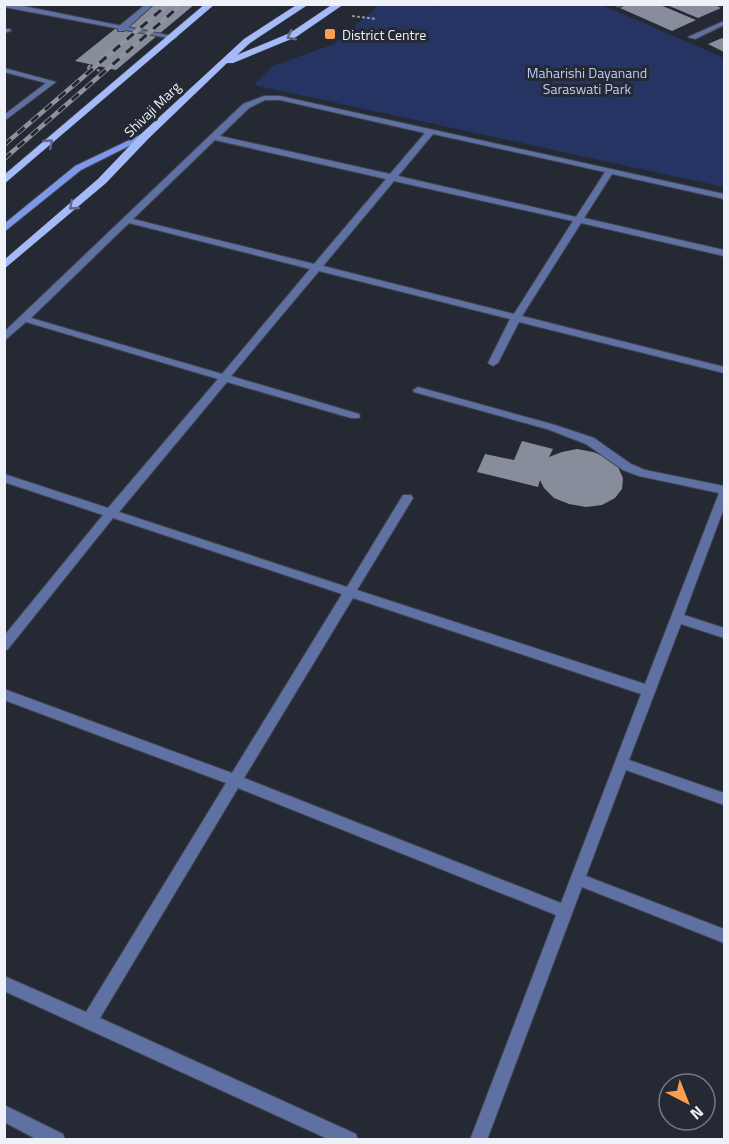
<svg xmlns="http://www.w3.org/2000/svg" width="729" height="1144" font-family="'Titillium Web',sans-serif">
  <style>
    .green { fill: #263464 }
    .building { fill: #888d9b }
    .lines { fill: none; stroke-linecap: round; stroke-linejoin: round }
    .service-casing { stroke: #41454f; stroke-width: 2 }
    .minor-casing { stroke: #41454f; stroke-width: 2 }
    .secondary-casing { stroke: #41454f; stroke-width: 2 }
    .primary-casing { stroke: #41454f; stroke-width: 1 }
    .path { stroke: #90949d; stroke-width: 2; stroke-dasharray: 3 2; stroke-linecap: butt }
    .service { fill: #5f71a2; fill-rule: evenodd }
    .minor { fill: #5f71a2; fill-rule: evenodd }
    .secondary { fill: #7e98e8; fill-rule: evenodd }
    .primary { fill: #a5bbf8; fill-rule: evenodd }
    .rail-casing { stroke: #8f939b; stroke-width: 4.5 }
    .rail { stroke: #252934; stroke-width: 3; stroke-dasharray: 9; stroke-linecap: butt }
    .oneway { stroke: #5f6b8c }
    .poi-dot { fill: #fa9f4f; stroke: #252934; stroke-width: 2 }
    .labels { text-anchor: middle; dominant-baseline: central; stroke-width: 6; stroke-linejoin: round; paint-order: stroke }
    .far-poi-label { font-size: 14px; fill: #eef1f8; stroke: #252934; text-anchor: start }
    .far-park-label { font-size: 14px; fill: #bccbf3; stroke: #252934 }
    .far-street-label { font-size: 14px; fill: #eef1f8; stroke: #252934 }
  </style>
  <rect width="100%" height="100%" fill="#252934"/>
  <path class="green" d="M430,5L440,7L445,4L602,5L724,58V187L254,85L273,66L334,44L379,5Z"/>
  <g class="building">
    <path d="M146,4H195L116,70L75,61Z"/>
    <path d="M628,4H658L696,20L672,31L620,8Z"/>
    <path d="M713,4L721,8L698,18L667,5Z"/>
    <path d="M722,38L724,39V52L708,44Z"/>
    <path d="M522,441L553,449L549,457L562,452L577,449L593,452L608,458L618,467L623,478L622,489L615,498L602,505L586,507L569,504L554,498L544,488L540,480L538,487L477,472L485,454L514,460Z"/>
  </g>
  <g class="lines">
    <g class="service-casing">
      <g id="service">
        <path d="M146,4H154L124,31H118V27Z"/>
        <path d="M4,29H10L11,31L4,33Z"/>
        <path d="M4,68L56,82L4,121V115L46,83L4,72Z"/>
      </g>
    </g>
    <g class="minor-casing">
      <g id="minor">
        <path d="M4,4H13L177,37L173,39L4,7Z"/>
        <path d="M615,4H624L618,7Z"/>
        <path d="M724,21V25L695,39L688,37Z"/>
        <path d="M264,96H280L724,194V199L612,174L584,218L724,250V256L581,223L522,316L724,367V373L519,322L498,363L493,366L488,363L510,319L319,271L231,376L359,414L360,416L359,418H351L227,382L119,512L347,587L403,495H411L413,498L357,590L645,684L719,493L639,476L623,470L586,444L547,429L414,392L413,390L418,387L555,425L594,438L631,464L645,470L724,486V508L684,615L724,628V638L681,624L629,760L724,793V805L626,770L586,876L724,929V943L582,887L487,1140H470L556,915L238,788L100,1018L356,1134L358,1140H330L4,991V976L86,1012L226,783L4,700V689L232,773L342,594L113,518L8,649L4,651V636L103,515L4,482V474L108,508L218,379L26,322L4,341V332L243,104ZM265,100H280L425,133L390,174L220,136L249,108ZM433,134L605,172L576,217L398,176ZM215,140L386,179L314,264L133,219ZM394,181L573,221L514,314L323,266ZM129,223L310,269L222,374L31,318ZM353,598L641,694L561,903L244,778Z"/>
        <path d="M4,1105L63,1134L65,1140H38L4,1122Z"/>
      </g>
    </g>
    <g class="secondary-casing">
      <path id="secondary" d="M142,134L149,136L81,170L4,232V224L75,166Z"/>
    </g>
    <g class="primary-casing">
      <g id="primary">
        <path d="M205,4H215L4,184V175Z"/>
        <path d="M298,4H309L250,43L237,55L290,33L333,4H344L296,37L233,63H227L149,138L106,183L4,269V260L98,179L141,134L244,39Z"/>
      </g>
    </g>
    <g class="path">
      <path d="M352,16L376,19"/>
      <path d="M88,67L110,49"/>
      <path d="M87,68L101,71"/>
    </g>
    <use href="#service" class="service"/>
    <use href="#minor" class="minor"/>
    <use href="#secondary" class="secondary"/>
    <use href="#primary" class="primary"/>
    <g class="rail-casing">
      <g id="rail">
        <path d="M4,145L168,4"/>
        <path d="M4,159L182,4"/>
      </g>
    </g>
    <use href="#rail" class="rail"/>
  </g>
  <defs><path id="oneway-chevron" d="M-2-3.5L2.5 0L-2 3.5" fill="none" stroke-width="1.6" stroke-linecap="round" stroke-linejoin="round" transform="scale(1.5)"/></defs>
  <g class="oneway">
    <use href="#oneway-chevron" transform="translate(291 36) rotate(154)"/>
    <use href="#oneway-chevron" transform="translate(49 143) rotate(-41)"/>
    <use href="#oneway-chevron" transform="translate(73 206) rotate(139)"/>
  </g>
  <rect class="poi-dot" x="324" y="28" width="12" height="12" rx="3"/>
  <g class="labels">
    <g class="far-poi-label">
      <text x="342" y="34">District Centre</text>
    </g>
    <g class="far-park-label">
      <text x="587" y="72">Maharishi Dayanand<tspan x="587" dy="16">Saraswati Park</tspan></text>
    </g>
    <g class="far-street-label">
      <text transform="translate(152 109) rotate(-44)">Shivaji Marg</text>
    </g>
  </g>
  <rect width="729" height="1144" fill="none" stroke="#eef1f8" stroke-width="12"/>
  <g transform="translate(687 1102) rotate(138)"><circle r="28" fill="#252934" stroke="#757982" stroke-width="1.5"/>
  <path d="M0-4.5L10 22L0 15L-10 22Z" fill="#fa9f4f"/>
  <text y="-9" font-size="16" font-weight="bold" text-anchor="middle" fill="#eef1f8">N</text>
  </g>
</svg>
